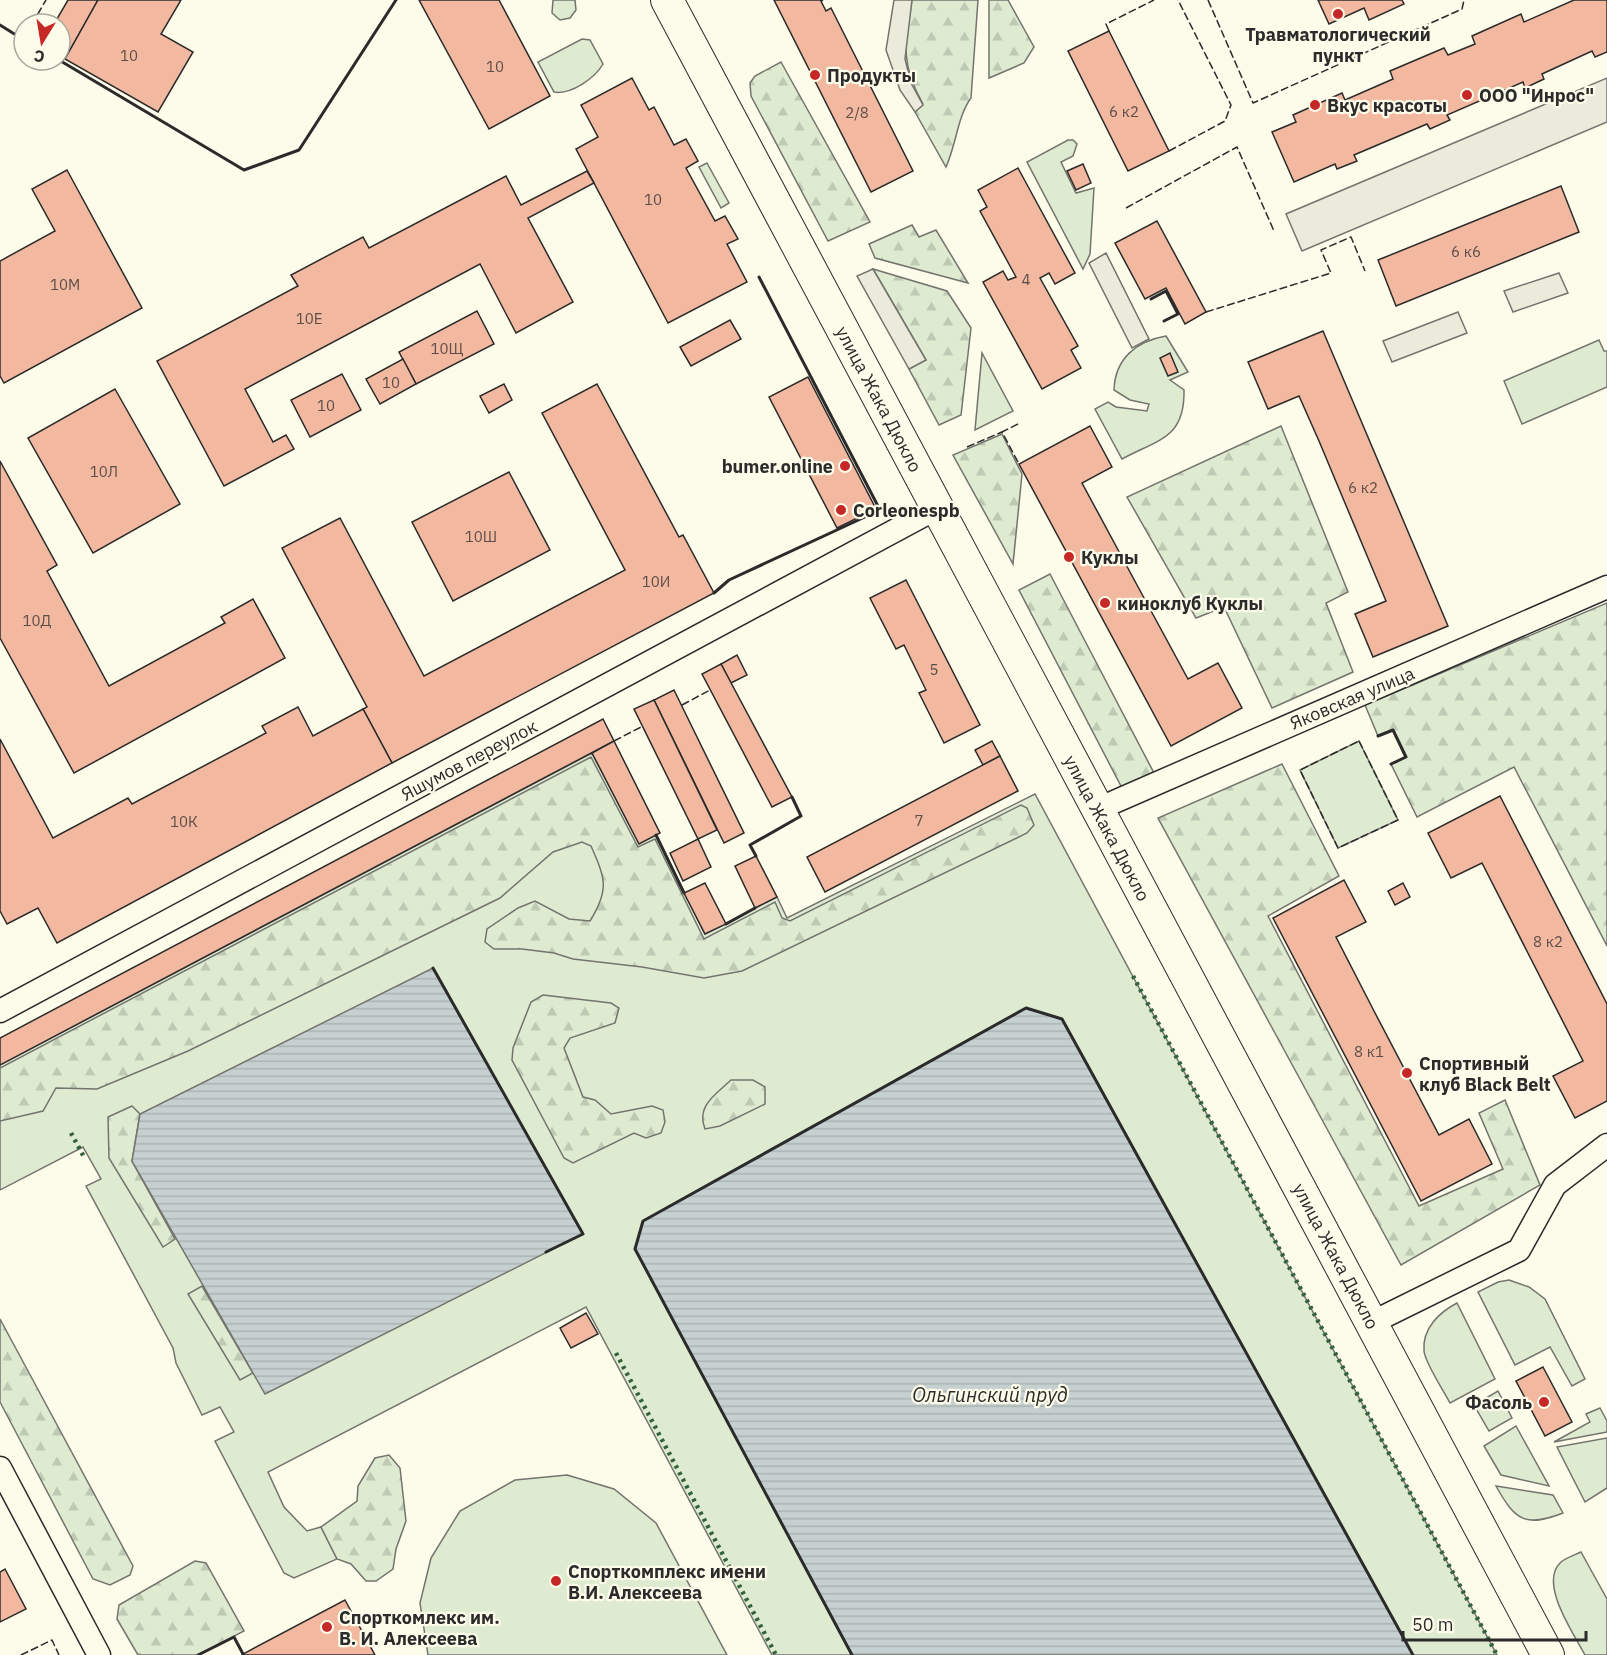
<svg xmlns="http://www.w3.org/2000/svg" width="1607" height="1655" font-family="'IBM Plex Sans',sans-serif">
  <style>
    .green { fill: #deebd1; stroke: #74746e; stroke-width: 1.5 }
    .forest { fill: url(#forest-firs); stroke: #74746e; stroke-width: 1.5 }
    .parking { fill: #eceadb; stroke: #74746e; stroke-width: 1.5 }
    .water { fill: url(#water-rules); stroke: #74746e; stroke-width: 1.5 }
    .building { fill: #f2b8a0; stroke: #2b2b2b; stroke-width: 1.5 }
    .lines { fill: none; stroke-linecap: round; stroke-linejoin: round }
    .street-casing { stroke: #2b2b2b; stroke-width: 25 }
    .secondary-casing { stroke: #2b2b2b; stroke-width: 34 }
    .street { stroke: #fdfbea; stroke-width: 22 }
    .secondary { stroke: #fdfbea; stroke-width: 32 }
    .hedge { stroke: #34623c; stroke-width: 4.5; stroke-dasharray: 3 4.5; stroke-linecap: butt }
    .fence { stroke: #2b2b2b; stroke-width: 1.5; stroke-dasharray: 8 3; stroke-linecap: butt }
    .wall { stroke: #2b2b2b; stroke-width: 3 }
    .poi-dot { fill: #c62828; stroke: #fdfbea; stroke-width: 2 }
    .labels { text-anchor: middle; dominant-baseline: central; stroke-width: 4.5; stroke-linejoin: round; paint-order: stroke }
    .number-label { font-size: 15px; fill: #5d4e48 }
    .poi-label { font-size: 18px; font-weight: bold; fill: #2b2b2b; stroke: #fdfbea; text-anchor: start }
    .street-label { font-size: 18px; fill: #2b2b2b; stroke: #fdfbea }
    .water-label { font-size: 20px; font-style: italic; fill: #2b2b2b; stroke: #fdfbea }
  </style>
  <defs>
    <pattern id="forest-firs" width="22" height="20" patternUnits="userSpaceOnUse" patternTransform="scale(1.5)"><rect width="22" height="20" fill="#deebd1"/><path d="M5 1l3.5 6h-7zM16 11l3.5 6h-7z" fill="#bfcab4"/></pattern>
    <pattern id="water-rules" width="6" height="5" patternUnits="userSpaceOnUse" patternTransform="scale(1.5)"><rect width="6" height="5" fill="#c7d0d0"/><path d="M0 2.5h6" fill="none" stroke="#abb3b3"/></pattern>
  </defs>
  <rect width="100%" height="100%" fill="#fdfbea"/>
  <g class="green">
    <path d="M553,0H575L576,10L570,18L560,20L552,13Z"/>
    <path d="M582,39L590,40L603,64C595,78 571,95 554,92L538,62Z"/>
    <path d="M1068,140H1073L1077,144L1073,156L1061,162L1076,193L1094,188L1090,254L1083,269L1027,162Z"/>
    <path d="M707,163L729,203L721,208L699,167Z"/>
    <path d="M1166,336L1188,372L1170,380L1184,390C1185,438 1159,439 1122,459L1095,409L1108,402L1116,407L1147,411L1149,404L1130,400L1114,390C1115,358 1137,341 1166,336Z"/>
    <path d="M1599,340L1604,351H1607V387L1522,424L1504,381Z"/>
    <path d="M982,353L1013,411L975,430Z"/>
    <path d="M1359,741L1398,820L1338,848L1300,770Z"/>
    <path d="M592,753L639,843L656,835L705,934L777,897L787,918L1035,794L1497,1655H772L586,1307L268,1472L284,1507L307,1531L321,1527L337,1559L294,1578L284,1573L215,1441L234,1432L220,1407L202,1415L176,1363L173,1348L86,1186L101,1179L83,1147L0,1190V1065Z"/>
    <path d="M1509,1280L1529,1287L1545,1299L1585,1379L1572,1386L1550,1347L1515,1365L1478,1292L1498,1282Z"/>
    <path d="M1457,1303L1495,1379L1450,1403C1444,1391 1425,1363 1424,1351C1422,1328 1440,1312 1457,1303Z"/>
    <path d="M1498,1391L1512,1418L1489,1431L1474,1405Z"/>
    <path d="M1600,1408L1607,1421V1432L1554,1442L1590,1422L1586,1414Z"/>
    <path d="M1516,1426L1549,1486L1501,1475L1484,1446Z"/>
    <path d="M1607,1438V1488L1585,1502L1557,1447Z"/>
    <path d="M567,1475L614,1489L656,1523L727,1655H428L420,1603L431,1558L460,1511L515,1480Z"/>
    <path d="M1496,1486L1553,1495L1563,1513C1525,1528 1515,1520 1496,1486Z"/>
    <path d="M1581,1552L1607,1599V1655H1585C1574,1634 1539,1584 1560,1563C1565,1558 1575,1555 1581,1552Z"/>
  </g>
  <g class="forest">
    <path d="M912,0H978L971,98C958,115 956,145 946,167L915,112L923,104C900,64 905,44 912,0Z"/>
    <path d="M989,0H1008L1034,47L1024,63L989,78Z"/>
    <path d="M781,62L870,222L828,241L751,96L750,83L755,76Z"/>
    <path d="M912,225L919,237L936,230L968,283L875,258L869,244Z"/>
    <path d="M873,269L947,291L971,328L961,415L939,425L909,369L926,360Z"/>
    <path d="M1281,426L1348,592L1326,603L1353,672L1272,708L1224,607L1196,618L1127,497Z"/>
    <path d="M1002,434L1022,474L1013,564L953,455Z"/>
    <path d="M1050,574L1154,773L1122,788L1019,590Z"/>
    <path d="M1607,603V946L1514,767L1417,817L1391,764L1405,757L1393,730L1378,736L1365,705Z"/>
    <path d="M591,757L638,847L655,839L704,939L775,902L782,918L790,921L1021,805L1027,808L1034,825L1027,833L742,971L704,978L642,967L573,959L554,953L522,949H494L485,942L487,929L518,908L535,901L569,919L590,921C610,889 605,878 591,846L582,842L553,852L500,898L188,1051L97,1089L56,1088L43,1111L0,1121V1068Z"/>
    <path d="M1282,764L1339,876L1268,916L1419,1206L1503,1169L1479,1113L1505,1100L1540,1185L1401,1265L1158,818Z"/>
    <path d="M543,995L611,1003L619,1008L615,1023L570,1038L564,1048L583,1097L595,1100L611,1114L652,1106L663,1110L665,1122L661,1133L646,1138L634,1133L573,1163L564,1158L512,1060L513,1048L531,1002Z"/>
    <path d="M731,1080H753L765,1087V1104L720,1126L705,1129C696,1106 715,1095 731,1080Z"/>
    <path d="M132,1106L140,1114L132,1161L175,1239L163,1247L109,1158L108,1117Z"/>
    <path d="M202,1286L253,1373L240,1380L188,1294Z"/>
    <path d="M0,1319L133,1566L130,1575L110,1585L93,1579L0,1402Z"/>
    <path d="M389,1455L400,1468L406,1521L396,1549L393,1569L376,1581H366L351,1564L337,1559L321,1527L357,1501L358,1486L375,1458Z"/>
    <path d="M195,1561L206,1563L244,1631L198,1655H138L117,1619L119,1605Z"/>
  </g>
  <g class="parking">
    <path d="M894,0H912L905,59L911,83L923,105L915,112L900,90L886,50Z"/>
    <path d="M1607,78V122L1302,251L1286,214Z"/>
    <path d="M1106,253L1149,339L1132,348L1089,263Z"/>
    <path d="M873,269L926,360L909,369L857,276Z"/>
    <path d="M1559,273L1568,293L1513,312L1504,291Z"/>
    <path d="M1458,312L1467,333L1392,362L1383,341Z"/>
  </g>
  <g class="water">
    <path d="M433,968L583,1234L265,1394L132,1161L140,1114Z"/>
    <path d="M1026,1008L1062,1019L1413,1655H852L635,1249L643,1221Z"/>
  </g>
  <g class="building">
    <path d="M68,0H98L65,59L60,56V24H54Z"/>
    <path d="M98,0H181L161,34L193,52L158,112L65,59Z"/>
    <path d="M419,0H499L550,96L489,129Z"/>
    <path d="M774,0H823L821,1L826,11L831,8L913,171L871,192Z"/>
    <path d="M1318,0H1402L1404,4L1369,20L1364,8L1329,24Z"/>
    <path d="M1574,0H1607V52L1595,57L1592,51L1542,74L1544,79L1525,88L1523,82L1447,115L1450,120L1430,129L1427,124L1354,155L1357,161L1337,169L1335,164L1294,182L1272,132L1296,122L1293,115L1342,93L1345,100L1393,79L1390,71L1444,48L1448,55L1475,44L1472,36L1521,14L1524,22Z"/>
    <path d="M1109,31L1169,151L1128,171L1068,51Z"/>
    <path d="M632,78L649,110L654,107L674,145L686,139L698,161L686,168L715,221L725,216L738,239L727,244L747,282L668,323L576,149L598,137L581,105Z"/>
    <path d="M1083,164L1091,183L1076,190L1067,171Z"/>
    <path d="M1018,168L1075,273L1055,284L1049,273L1040,278L1078,346L1071,350L1081,368L1042,389L983,282L1003,271L1008,280L1016,277L980,211L987,207L978,190Z"/>
    <path d="M67,170L142,308L4,383L0,376V261L55,231L32,189Z"/>
    <path d="M587,171L594,183L528,218L573,302L516,333L480,264L245,389L273,442L286,435L294,449L224,486L157,361L298,286L291,275L363,237L369,248L506,176L521,205Z"/>
    <path d="M1561,186L1579,232L1396,306L1378,260Z"/>
    <path d="M1157,221L1206,312L1185,324L1166,288L1145,299L1115,243Z"/>
    <path d="M477,311L494,344L416,384L399,352Z"/>
    <path d="M730,320L741,339L691,366L680,347Z"/>
    <path d="M1323,331L1448,626L1373,657L1355,614L1386,601L1319,441L1299,396L1268,409L1248,362Z"/>
    <path d="M1170,353L1178,372L1168,376L1160,358Z"/>
    <path d="M403,359L416,384L380,404L366,379Z"/>
    <path d="M342,374L361,410L310,437L291,400Z"/>
    <path d="M808,377L876,509L837,528L769,397Z"/>
    <path d="M504,384L512,400L489,413L480,396Z"/>
    <path d="M597,384L679,537L683,535L714,593L392,763L363,709L367,707L282,548L340,518L424,676L625,570L542,413Z"/>
    <path d="M115,389L180,504L93,553L28,438Z"/>
    <path d="M1090,426L1112,467L1082,483L1137,585L1188,679L1218,663L1242,708L1171,746L1019,464Z"/>
    <path d="M0,461L57,565L47,571L109,686L225,623L221,617L253,599L285,658L74,773L0,638Z"/>
    <path d="M509,472L550,550L453,601L412,522Z"/>
    <path d="M906,580L980,725L944,743L919,693L926,690L904,645L896,649L870,598Z"/>
    <path d="M737,655L747,675L731,683L721,664Z"/>
    <path d="M721,664L792,797L772,807L702,674Z"/>
    <path d="M674,690L744,833L724,843L654,700Z"/>
    <path d="M654,700L717,830L698,839L634,709Z"/>
    <path d="M298,707L313,736L363,709L392,763L57,943L38,908L7,924L0,911V739L53,838L128,798L132,804L266,733L262,726Z"/>
    <path d="M603,719L614,741L0,1065V1038Z"/>
    <path d="M614,741L660,833L639,844L592,753Z"/>
    <path d="M992,741L1000,756L983,765L975,750Z"/>
    <path d="M1000,756L1018,791L825,892L807,857Z"/>
    <path d="M1500,796L1607,1004V1101L1575,1118L1553,1076L1583,1061L1482,863L1451,878L1428,833Z"/>
    <path d="M698,839L711,867L683,881L670,853Z"/>
    <path d="M756,856L777,897L755,908L735,866Z"/>
    <path d="M1344,880L1366,922L1336,937L1374,1011L1439,1135L1469,1119L1492,1164L1421,1201L1273,918Z"/>
    <path d="M705,883L726,924L705,934L684,893Z"/>
    <path d="M1403,883L1410,897L1395,905L1388,891Z"/>
    <path d="M586,1313L598,1334L571,1348L560,1328Z"/>
    <path d="M1543,1367L1572,1422L1545,1436L1516,1381Z"/>
    <path d="M5,1569L26,1609L0,1622V1572Z"/>
    <path d="M345,1600L375,1655H242L243,1654Z"/>
  </g>
  <g class="lines">
    <g class="street-casing">
      <g id="street">
        <path d="M1098,809L1607,587"/>
        <path d="M0,1011L937,508"/>
        <path d="M1371,1323L1519,1250L1555,1185L1607,1145"/>
        <path d="M0,1468L99,1655"/>
      </g>
    </g>
    <g class="secondary-casing">
      <path id="secondary" d="M667,0L1548,1655"/>
    </g>
    <use href="#street" class="street"/>
    <use href="#secondary" class="secondary"/>
    <g class="hedge">
      <path d="M1133,976L1497,1655"/>
      <path d="M71,1133L84,1157"/>
      <path d="M616,1353L776,1655"/>
    </g>
    <g class="fence">
      <path d="M1208,0L1253,103L1462,9L1464,0"/>
      <path d="M32,24L46,0"/>
      <path d="M1109,31L1106,24L1154,0"/>
      <path d="M1169,151L1225,121L1231,105L1178,0"/>
      <path d="M1126,208L1237,147L1274,231"/>
      <path d="M1206,312L1331,273L1321,250L1351,237L1365,271"/>
      <path d="M1018,424L1002,432L1019,464"/>
      <path d="M967,447L1002,432"/>
      <path d="M682,705L710,690"/>
      <path d="M614,741L643,726"/>
      <path d="M1359,741L1398,820L1338,848L1300,770Z"/>
      <path d="M21,1655L52,1640L59,1655"/>
    </g>
    <g class="wall">
      <path d="M0,25L24,40"/>
      <path d="M59,60L244,170L299,150L396,0"/>
      <path d="M1151,299L1166,291L1178,314L1164,321"/>
      <path d="M714,593L729,580L880,510L759,277"/>
      <path d="M1378,736L1393,730L1406,757L1391,764"/>
      <path d="M656,835L684,893"/>
      <path d="M756,856L750,845L801,816L792,797"/>
      <path d="M726,924L755,908"/>
      <path d="M433,968L583,1234L546,1252"/>
      <path d="M198,1655L234,1637L243,1654"/>
      <path d="M852,1655L635,1249L643,1221L1026,1008L1062,1019L1413,1655"/>
    </g>
  </g>
  <g class="poi-dot">
    <circle cx="1338" cy="14" r="6"/>
    <circle cx="815" cy="75" r="6"/>
    <circle cx="1467" cy="95" r="6"/>
    <circle cx="1315" cy="105" r="6"/>
    <circle cx="845" cy="466" r="6"/>
    <circle cx="841" cy="510" r="6"/>
    <circle cx="1069" cy="557" r="6"/>
    <circle cx="1105" cy="603" r="6"/>
    <circle cx="1407" cy="1073" r="6"/>
    <circle cx="1544" cy="1402" r="6"/>
    <circle cx="556" cy="1581" r="6"/>
    <circle cx="327" cy="1627" r="6"/>
  </g>
  <g class="labels">
    <g class="number-label">
      <text x="129" y="55">10</text>
      <text x="495" y="66">10</text>
      <text x="1124" y="111">6 к2</text>
      <text x="857" y="112">2/8</text>
      <text x="653" y="199">10</text>
      <text x="1466" y="251">6 к6</text>
      <text x="1026" y="279">4</text>
      <text x="65" y="284">10М</text>
      <text x="309" y="318">10Е</text>
      <text x="447" y="348">10Щ</text>
      <text x="391" y="382">10</text>
      <text x="326" y="405">10</text>
      <text x="104" y="471">10Л</text>
      <text x="1363" y="487">6 к2</text>
      <text x="481" y="536">10Ш</text>
      <text x="656" y="581">10И</text>
      <text x="37" y="620">10Д</text>
      <text x="934" y="669">5</text>
      <text x="919" y="820">7</text>
      <text x="184" y="821">10К</text>
      <text x="1548" y="941">8 к2</text>
      <text x="1369" y="1051">8 к1</text>
    </g>
    <g class="poi-label">
      <text x="1338" y="34" text-anchor="middle">Травматологический<tspan x="1338" dy="21">пункт</tspan></text>
      <text x="827" y="75">Продукты</text>
      <text x="1479" y="95">ООО "Инрос"</text>
      <text x="1327" y="105">Вкус красоты</text>
      <text x="833" y="466" text-anchor="end">bumer.online</text>
      <text x="853" y="510">Corleonespb</text>
      <text x="1081" y="557">Куклы</text>
      <text x="1117" y="603">киноклуб Куклы</text>
      <text x="1419" y="1063">Спортивный<tspan x="1419" dy="21">клуб Black Belt</tspan></text>
      <text x="1532" y="1402" text-anchor="end">Фасоль</text>
      <text x="568" y="1571">Спорткомплекс имени<tspan x="568" dy="21">В.И. Алексеева</tspan></text>
      <text x="339" y="1617">Спорткомлекс им.<tspan x="339" dy="21">В. И. Алексеева</tspan></text>
    </g>
    <g class="street-label">
      <text transform="translate(879 399) rotate(62)">улица Жака Дюкло</text>
      <text transform="translate(1352 698) rotate(-23)">Яковская улица</text>
      <text transform="translate(469 760) rotate(-28)">Яшумов переулок</text>
      <text transform="translate(1107 828) rotate(62)">улица Жака Дюкло</text>
      <text transform="translate(1336 1256) rotate(62)">улица Жака Дюкло</text>
    </g>
    <g class="water-label">
      <text x="990" y="1394">Ольгинский пруд</text>
    </g>
  </g>
  <g transform="translate(42 42) rotate(191)"><circle r="28" fill="#fdfbea" stroke="#a9a89e" stroke-width="1.5"/>
  <path d="M0-4.5L10 22L0 15L-10 22Z" fill="#c62828"/>
  <text y="-9" font-size="16" font-weight="bold" text-anchor="middle" fill="#2b2b2b">С</text>
  </g>
  <path d="M1403 1631v9h183v-9" fill="none" stroke="#2b2b2b" stroke-width="3"/>
  <text x="1412" y="1631" font-size="18" fill="#2b2b2b" stroke="#fdfbea" stroke-width="4.5" paint-order="stroke">50 m</text>
</svg>
